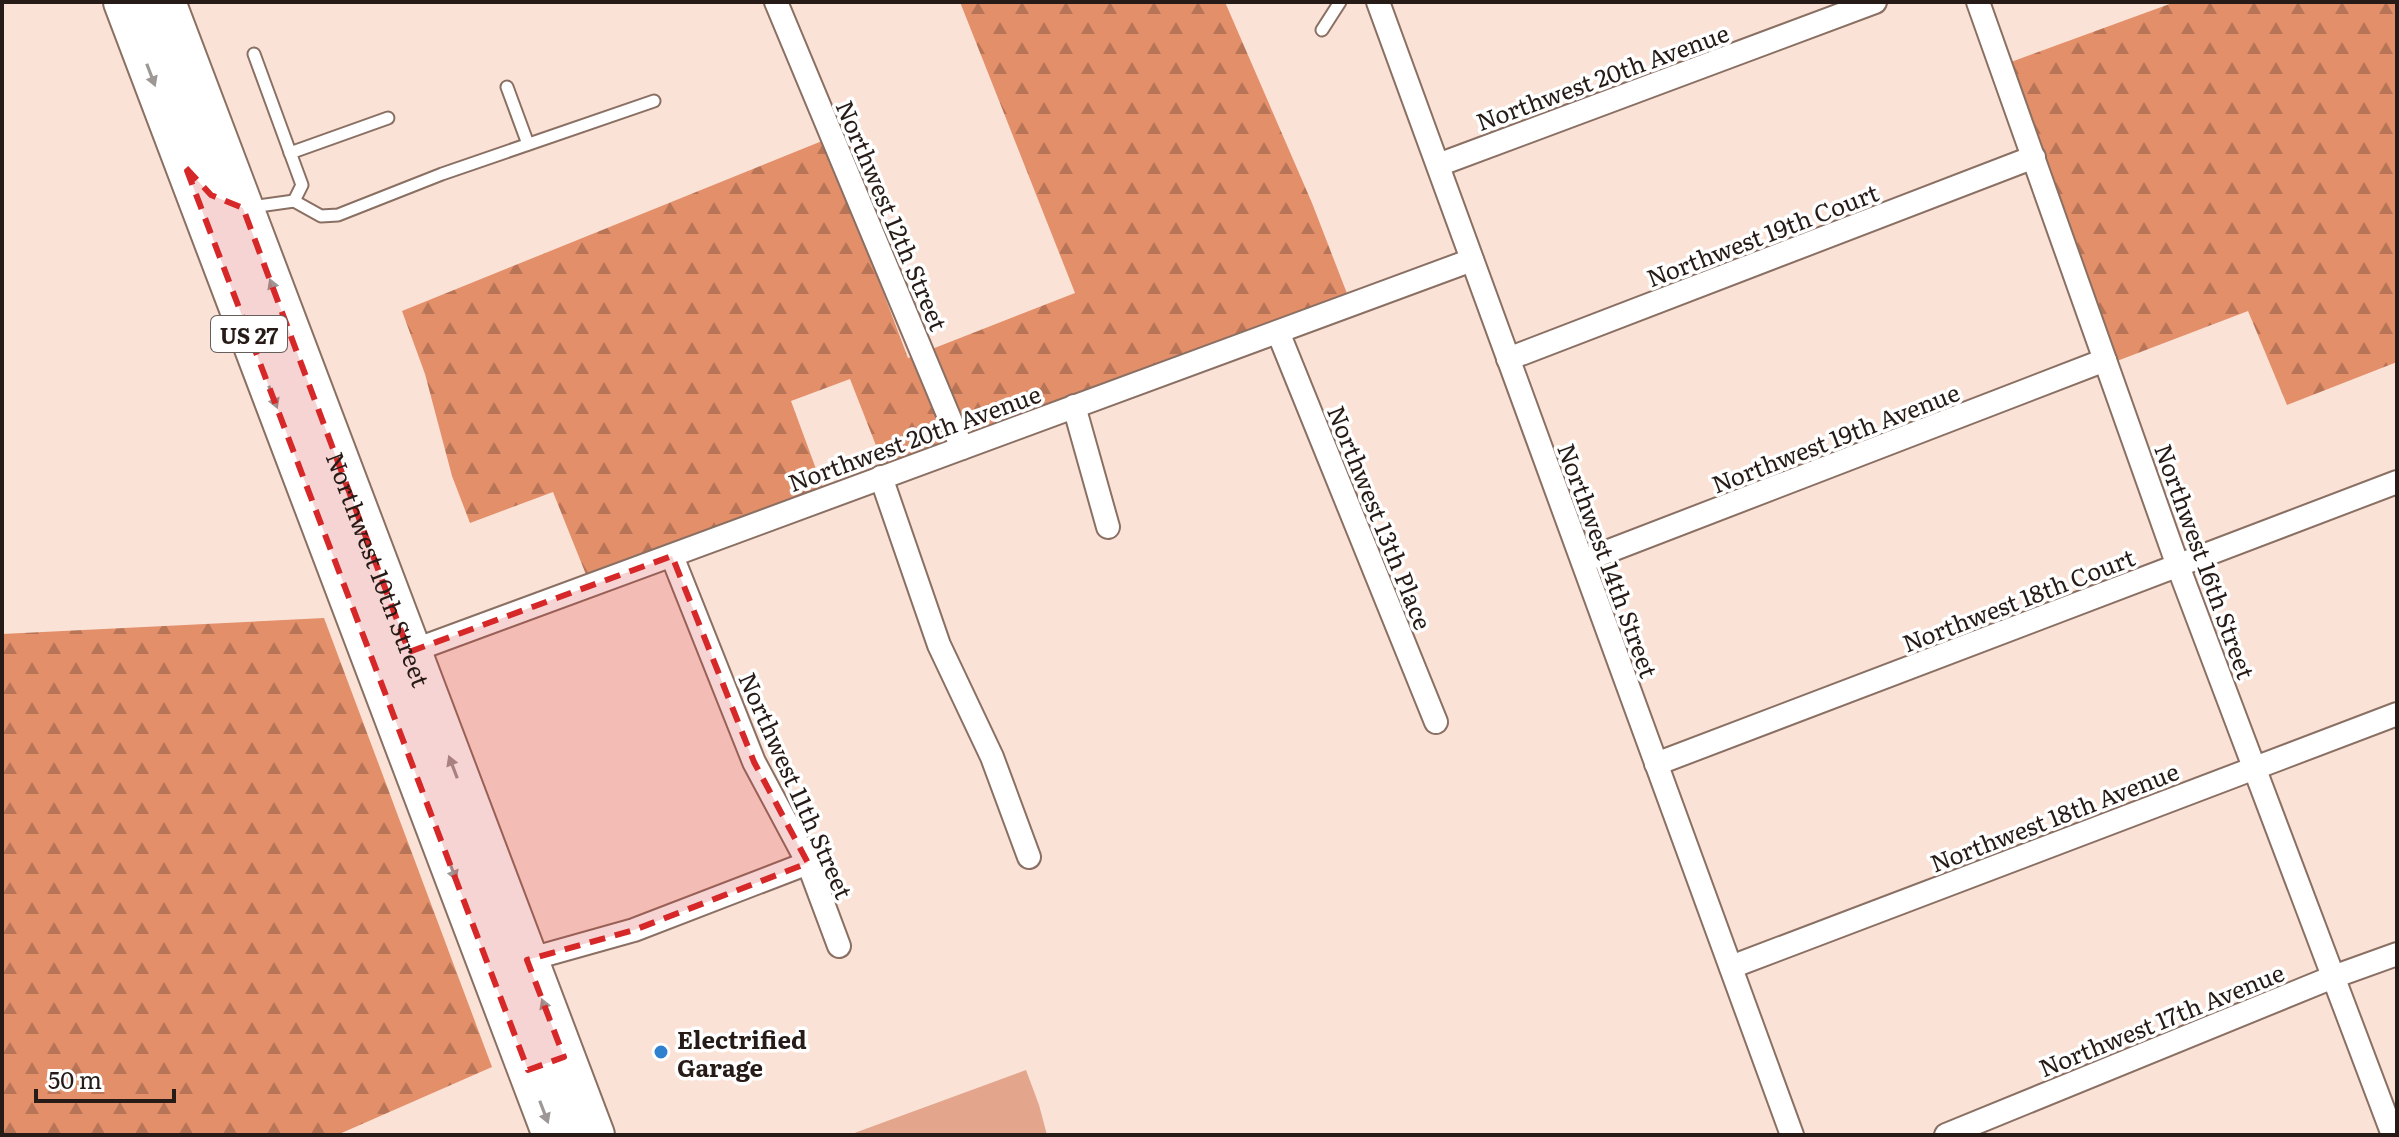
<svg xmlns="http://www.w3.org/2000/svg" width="2399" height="1137" font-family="Literata,serif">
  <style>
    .forest { fill: url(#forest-firs) }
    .pitch { fill: #e3a58b }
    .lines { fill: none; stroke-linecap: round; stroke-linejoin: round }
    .lane-casing { stroke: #8a6f63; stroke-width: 15 }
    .street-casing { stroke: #8a6f63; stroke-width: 26 }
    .highway-casing { stroke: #8a6f63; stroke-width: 44 }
    .lane { stroke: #fff; stroke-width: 11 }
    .street { stroke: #fff; stroke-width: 22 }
    .highway { stroke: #fff; stroke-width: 40 }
    .oneway { fill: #9d9896 }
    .marked { fill: #d62828; fill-opacity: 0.2; stroke: #d62828; stroke-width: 6; stroke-dasharray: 16 10; stroke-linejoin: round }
    .poi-dot { fill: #3080d0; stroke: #fff; stroke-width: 3 }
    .labels { text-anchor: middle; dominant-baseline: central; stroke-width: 7; stroke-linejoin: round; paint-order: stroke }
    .shield { fill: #fff; stroke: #675f5c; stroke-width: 2 }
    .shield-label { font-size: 22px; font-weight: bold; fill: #261b16 }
    .street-label { font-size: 24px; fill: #261b16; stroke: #fff }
    .poi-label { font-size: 24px; font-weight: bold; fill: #261b16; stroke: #fff; text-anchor: start }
  </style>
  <defs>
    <pattern id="forest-firs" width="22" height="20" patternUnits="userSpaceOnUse" patternTransform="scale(2)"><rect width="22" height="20" fill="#e38f6a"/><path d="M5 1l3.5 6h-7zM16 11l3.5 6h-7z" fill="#b87456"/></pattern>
  </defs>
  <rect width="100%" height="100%" fill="#fbe2d7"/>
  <g class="forest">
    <path d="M960,2H1225L1312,203L1348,296L969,436L932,349L1075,293Z"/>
    <path d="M2175,2H2397V362L2287,405L2248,311L2117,361L2011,62Z"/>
    <path d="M822,141L862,236L908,358L912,357L948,443L884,466L850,379L791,401L823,488L587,577L553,492L470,523L452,476L425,374L402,311Z"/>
    <path d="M324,618L492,1067L337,1135H2V634Z"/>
  </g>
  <path class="pitch" d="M1026,1070L1039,1105L1047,1135H849Z"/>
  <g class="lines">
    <g class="lane-casing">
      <g id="lane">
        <path d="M1322,30L1340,2"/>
        <path d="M254,54L302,185L294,201"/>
        <path d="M507,87L528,144"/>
        <path d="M290,153L388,118"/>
        <path d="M251,207L294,201L321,216L338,215L442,174L654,101"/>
      </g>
    </g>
    <g class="street-casing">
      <g id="street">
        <path d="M776,2L962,448"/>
        <path d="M1378,2L1792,1135"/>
        <path d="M1978,2L2178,566L2393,1135"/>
        <path d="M1438,165L1875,2"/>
        <path d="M1278,332L1436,722"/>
        <path d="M1508,359L2034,157"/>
        <path d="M1074,406L1108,527"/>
        <path d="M881,477L939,645L992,757L1029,857"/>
        <path d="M672,556L754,762L808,863L839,946"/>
        <path d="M1583,561L2105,360"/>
        <path d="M404,654L1472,260"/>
        <path d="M1656,764L2397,482"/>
        <path d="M527,960L634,930L808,863"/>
        <path d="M1731,967L2397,714"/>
        <path d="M1946,1135L2333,977L2397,954"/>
      </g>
    </g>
    <g class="highway-casing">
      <g id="highway">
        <path d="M124,2L553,1135"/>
        <path id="s1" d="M165,2L594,1135"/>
      </g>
    </g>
    <use href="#lane" class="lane"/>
    <use href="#street" class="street"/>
    <use href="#highway" class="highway"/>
  </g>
  <defs><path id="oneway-solid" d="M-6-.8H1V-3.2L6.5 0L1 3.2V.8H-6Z" transform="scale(2)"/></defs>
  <g class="oneway">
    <use href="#oneway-solid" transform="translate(151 75) rotate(69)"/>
    <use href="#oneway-solid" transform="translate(274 290) rotate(-111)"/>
    <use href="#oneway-solid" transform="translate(273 397) rotate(69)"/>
    <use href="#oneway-solid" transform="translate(453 767) rotate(-111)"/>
    <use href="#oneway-solid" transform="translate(452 869) rotate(69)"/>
    <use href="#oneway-solid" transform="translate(546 1010) rotate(-111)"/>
    <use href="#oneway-solid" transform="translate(544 1112) rotate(69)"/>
  </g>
  <path class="marked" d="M186,168L211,195L243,208L409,652L672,556L754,762L808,863L634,930L527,960L564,1057L528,1070Z"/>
  <circle class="poi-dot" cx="661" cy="1052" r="8"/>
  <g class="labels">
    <rect class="shield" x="211" y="316" width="76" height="36" rx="6"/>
    <g class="shield-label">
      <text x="249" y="334">US 27</text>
    </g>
    <g class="street-label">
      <text transform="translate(1602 76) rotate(-20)">Northwest 20th Avenue</text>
      <text transform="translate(893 215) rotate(67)">Northwest 12th Street</text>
      <text transform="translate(1762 234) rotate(-21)">Northwest 19th Court</text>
      <text transform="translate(914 437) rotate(-20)">Northwest 20th Avenue</text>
      <text transform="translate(1835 437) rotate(-21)">Northwest 19th Avenue</text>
      <text transform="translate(1381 517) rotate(68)">Northwest 13th Place</text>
      <text transform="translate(1609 560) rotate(70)">Northwest 14th Street</text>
      <text transform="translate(2206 561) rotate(70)">Northwest 16th Street</text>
      <text stroke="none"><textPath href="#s1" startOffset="606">Northwest 10th Street</textPath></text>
      <text transform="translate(2018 599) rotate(-21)">Northwest 18th Court</text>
      <text transform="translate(797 785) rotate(66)">Northwest 11th Street</text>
      <text transform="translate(2054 816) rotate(-21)">Northwest 18th Avenue</text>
      <text transform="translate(2161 1019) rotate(-22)">Northwest 17th Avenue</text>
    </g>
    <g class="poi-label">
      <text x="677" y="1038">Electrified<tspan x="677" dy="28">Garage</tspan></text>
    </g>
  </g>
  <rect width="2399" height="1137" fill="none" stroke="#261b16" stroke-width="8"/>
  <path d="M36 1089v12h138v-12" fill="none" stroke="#261b16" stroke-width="4"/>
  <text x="48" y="1089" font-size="24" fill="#261b16" stroke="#ffffff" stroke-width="6" paint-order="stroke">50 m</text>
</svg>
